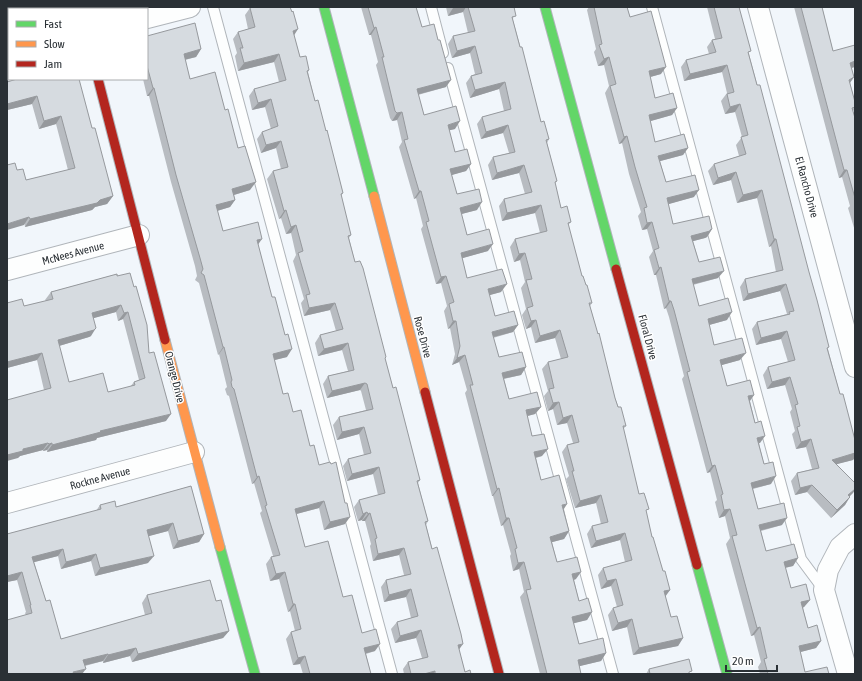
<svg xmlns="http://www.w3.org/2000/svg" width="862" height="681" font-family="'Asap Condensed',sans-serif">
  <style>
    .lines { fill: none; stroke-linecap: round; stroke-linejoin: round }
    .lane-casing { stroke: #b0b5ba; stroke-width: 12 }
    .street-casing { stroke: #b0b5ba; stroke-width: 22 }
    .fast-casing { stroke: #b0b5ba; stroke-width: 11 }
    .slow-casing { stroke: #b0b5ba; stroke-width: 11 }
    .jam-casing { stroke: #b0b5ba; stroke-width: 11 }
    .lane { stroke: #fdfefe; stroke-width: 10 }
    .street { stroke: #fdfefe; stroke-width: 20 }
    .fast { stroke: #63d668; stroke-width: 9 }
    .slow { stroke: #ff974d; stroke-width: 9 }
    .jam { stroke: #b3261e; stroke-width: 9 }
    .wall { fill: #b8bcc1; fill-rule: evenodd }
    .shaded-wall { fill: #96999d }
    .building { fill: #d6dbe0; stroke: #96999d; fill-rule: evenodd }
    .labels { text-anchor: middle; dominant-baseline: central; stroke-width: 3; stroke-linejoin: round; paint-order: stroke }
    .street-label { font-size: 11px; fill: #2a3035; stroke: #fff }
  </style>
  <rect width="100%" height="100%" fill="#f1f6fb"/>
  <g class="lines">
    <g class="lane-casing">
      <g id="lane">
        <path d="M213,7L392,674"/>
        <path d="M431,7L443,53"/>
        <path d="M652,7L801,559L824,590"/>
        <path d="M448,68L613,674"/>
      </g>
    </g>
    <g class="street-casing">
      <g id="street">
        <path d="M78,7L79,9"/>
        <path d="M758,7L855,367"/>
        <path d="M147,18L190,7"/>
        <path d="M7,52H9"/>
        <path d="M7,270L139,235"/>
        <path d="M7,503L194,452"/>
        <path d="M848,674L824,590L828,570L840,547L855,534"/>
      </g>
    </g>
    <g class="fast-casing">
      <g id="fast">
        <path d="M324,7L374,196"/>
        <path d="M545,7L616,269"/>
        <path d="M220,547L255,674"/>
        <path d="M697,565L727,674"/>
      </g>
    </g>
    <g class="slow-casing">
      <g id="slow">
        <path d="M374,196L425,392"/>
        <path d="M165,340L220,547"/>
      </g>
    </g>
    <g class="jam-casing">
      <g id="jam">
        <path d="M98,79L165,340"/>
        <path d="M616,269L697,565"/>
        <path d="M425,392L499,674"/>
      </g>
    </g>
    <use href="#lane" class="lane"/>
    <use href="#street" class="street"/>
    <use href="#fast" class="fast"/>
    <use href="#slow" class="slow"/>
    <use href="#jam" class="jam"/>
  </g>
  <g class="wall">
    <path d="M361,7H416L422,27L446,87L418,95L424,115L455,129L449,130L455,152L471,164L466,171L451,175L457,194L477,210L461,214L467,235L488,251L462,258L467,278L501,292L489,295L495,316L518,325L513,332L493,338L499,357L526,367L521,375L504,379L509,399L541,407L535,414L527,416L532,436L542,456L536,458L541,480L564,509L569,531L564,539L552,542L557,562L576,579L574,580L579,601L592,612L587,620L573,623L579,644L606,653L601,661L579,666L581,674H540L520,597L524,592L519,569L513,571L510,556L511,554L503,525L501,526L493,496H492L465,393L467,390L459,362L452,365L455,354L450,328L448,329L444,311L447,306L441,283L436,284L421,229L423,226L416,198L414,199L399,147L402,142L397,120L392,121L390,118L376,65L378,62L371,35H369Z"/>
    <path d="M446,7H514L513,20L541,122L549,139L547,143L557,181L555,183L561,208L571,222L568,225L582,276L592,303L590,306L615,398L626,426L623,429L639,494L646,512L652,537L663,571L670,590L665,596L671,617L683,638L678,646L633,655L627,627L612,631L608,615L613,608L617,607L611,586L601,589L598,575L603,568L625,562L620,540L591,548L587,534L592,526L601,524L596,503L575,508L566,479L569,476L562,452L567,445L573,443L567,423L557,425L553,409L548,411L544,396L548,391L542,369L548,362L561,359L555,338L535,343L531,327L526,329L522,315L526,309L521,288L525,282L520,260L514,262L510,247L515,239L540,233L535,213L502,221L499,206L504,199L525,194L519,173L492,180L488,165L493,157L509,153L503,133L481,139L477,124L482,117L504,111L499,89L470,98L466,83L471,76L475,74L470,53L452,58L448,44L453,36L468,33L463,12L448,16Z"/>
    <path d="M589,7H627L630,17L661,74L650,77L655,98L677,108L672,115L650,121L655,142L688,148L683,155L660,161L666,182L694,197L668,204L673,224L712,229L707,237L705,238L693,241L699,262L718,278L693,285L699,306L727,320L709,325L714,345L740,360L721,365L727,386L754,395L750,401L760,443H759L764,464L771,484L753,489L758,509L782,525L761,531L766,551L798,558L793,566L785,568L791,588L810,600L804,607L803,608L808,628L821,641L816,648L800,652L805,672L829,674H760L758,667L761,662L754,635L751,636L726,544L730,538L725,516L719,518L715,502L717,500L710,472L707,473L682,379L684,376L669,317L666,308L664,309L656,275H654L649,257L653,251L647,229L642,230L638,216L641,212L629,174L622,143L619,144L605,93L609,86L604,65L598,66L594,52L596,49L587,10Z"/>
    <path d="M707,7H739L749,54L840,394L855,440V457L853,460L836,464L855,483V490L849,497L845,505L831,518L807,492L795,495L791,481L797,473L812,469L806,447L796,449L792,434L795,431L790,412L792,409L785,385L767,389L763,375L768,367L788,362L781,339L756,345L752,329L757,322L787,314L780,291L743,301L740,287L745,279L776,272L771,246L769,247L757,198L737,203L731,180L713,185L708,171L714,164L739,156L736,145L742,137L735,112L725,114L721,101L727,93L722,72L684,81L681,67L686,60L709,54L707,47L712,40L715,39Z"/>
    <path d="M794,7H822L833,51L851,68L854,77L850,83L855,102V109L853,111L855,118V231L848,208L850,206L842,177L839,178Z"/>
    <path d="M250,8L294,35L300,57L309,70L308,72L315,101L326,131L343,193L341,196L351,235L349,238L355,262L385,359L393,388L420,480L418,483L428,521L426,525L465,672L471,674H404L403,669L408,662L422,658L416,638L395,643L391,629L397,622L411,618L406,597L384,602L381,587L386,580L404,575L399,555L373,561L370,546L371,544L365,521H362V520L358,521L354,507L359,500L378,495L373,474L347,481L343,466L348,459L364,455L359,434L337,440L333,425L339,417L366,410L361,391L360,390L327,398L323,384L328,376L348,371L342,350L318,356L315,343L320,335L336,331L330,310L304,316L301,303L304,299L293,261L296,255L291,233L286,234L281,218L279,219L267,179L273,171L281,169L276,148L261,153L257,139L262,132L271,129L265,107L252,110L249,96L254,89L279,82L274,62L238,71L235,56L237,53L233,39L238,32L248,29L245,15Z"/>
    <path d="M147,36L201,49L196,57L185,60L190,79L225,110L238,148L250,190L234,195L235,200L230,207L217,211L223,231L258,244L287,357L274,360L283,394L310,446L345,524L324,530L319,508L296,514L305,547L343,597L362,633L375,651L366,654L371,674H303L300,664L293,665L286,639L291,632L295,631L290,611L288,612L279,579L270,581L266,564L271,557L273,556L260,513L262,511L254,483L252,484L229,396L227,395L225,389L227,387L219,354L218,355L199,283L195,280L197,276L195,266L171,182L149,96H147L143,79H147Z"/>
    <path d="M17,79L92,128L113,196L107,204L95,207L92,210L25,227L17,170L26,180L68,170L56,124L39,129L32,104L7,110V82Z"/>
    <path d="M117,274L149,353L166,421L97,438L96,440L47,452V450L43,451V450L20,456L18,458L44,390L37,360L7,368V303L24,306L46,301L45,300L51,292ZM116,312L118,321L123,319L139,380L134,382L130,387L108,392L69,382L59,346L89,337L91,336L93,318Z"/>
    <path d="M191,486L204,534L199,542L173,549L168,531L148,536V563L95,576L91,561L61,569L58,556L34,562L46,601L61,639L145,615L142,603L147,595L216,601L229,631L223,638L132,662L130,656L103,663V661L85,666L26,615L25,613L26,612L17,580L7,582V534L96,511L100,505L116,507Z"/>
    <path d="M649,669L690,674H646Z"/>
  </g>
  <g class="shaded-wall">
    <path d="M17,7H34L33,9H10Z"/>
    <path d="M458,7H466L463,12L448,16L453,8Z"/>
    <path d="M9,9V15L7,16V10Z"/>
    <path d="M376,27L371,35H369L374,28Z"/>
    <path d="M298,29L293,37V31Z"/>
    <path d="M475,46L470,53L452,58L457,51Z"/>
    <path d="M201,49L196,57L179,61L184,54Z"/>
    <path d="M279,54L274,62L238,71L244,63Z"/>
    <path d="M609,57L604,65L598,66L604,59Z"/>
    <path d="M855,61V67L845,70L850,63Z"/>
    <path d="M727,65L722,72L684,81L690,74Z"/>
    <path d="M666,67L661,74L643,79L649,71Z"/>
    <path d="M854,77L849,84V80Z"/>
    <path d="M451,80L446,87L412,96L417,89Z"/>
    <path d="M505,82L499,89L470,98L475,90Z"/>
    <path d="M153,88H154L149,96H147Z"/>
    <path d="M37,96L32,104L7,110V104Z"/>
    <path d="M271,99L265,107L252,110L258,103Z"/>
    <path d="M740,104L735,112L725,114L730,107Z"/>
    <path d="M677,108L672,115L644,123L649,115Z"/>
    <path d="M402,112L397,120L392,121L397,113Z"/>
    <path d="M61,116L56,124L39,129L44,121Z"/>
    <path d="M460,121L455,129L442,132L448,125Z"/>
    <path d="M508,125L503,133L481,139L486,132Z"/>
    <path d="M627,136L622,143L619,144L624,137Z"/>
    <path d="M281,141L276,148L261,153L266,145Z"/>
    <path d="M688,148L683,155L653,163L658,156Z"/>
    <path d="M471,164L466,171L445,177L450,169Z"/>
    <path d="M524,165L519,173L492,180L497,173Z"/>
    <path d="M844,170H847L842,177L839,178Z"/>
    <path d="M736,172L731,180L713,185L718,178Z"/>
    <path d="M256,182L250,190L227,197L232,189Z"/>
    <path d="M699,190L694,197L662,206L667,198Z"/>
    <path d="M762,190L757,198L737,203L743,195Z"/>
    <path d="M419,191H421L416,198L414,199Z"/>
    <path d="M113,196L107,204L95,207L92,210L25,227L30,219Z"/>
    <path d="M235,200L230,207L210,213L216,205Z"/>
    <path d="M482,202L477,210L454,216L460,208Z"/>
    <path d="M541,205L535,213L502,221L507,213Z"/>
    <path d="M286,210L281,218L279,219L284,211Z"/>
    <path d="M29,217L24,225L7,230V224Z"/>
    <path d="M652,222L647,229L642,230L647,223Z"/>
    <path d="M296,225L291,233L286,234L291,227Z"/>
    <path d="M712,229L707,237L705,238L686,243L691,236Z"/>
    <path d="M262,239L257,246V240Z"/>
    <path d="M774,239H776L771,246L769,247Z"/>
    <path d="M493,244L488,251L456,260L461,253Z"/>
    <path d="M525,253L520,260L514,262L519,254Z"/>
    <path d="M661,267L656,275H654L659,268Z"/>
    <path d="M724,271L718,278L686,286L692,279Z"/>
    <path d="M446,276L441,283L436,284L441,277Z"/>
    <path d="M507,284L501,292L483,297L488,289Z"/>
    <path d="M786,284L780,291L743,301L748,294Z"/>
    <path d="M669,301H671L666,308L664,309Z"/>
    <path d="M335,303L330,310L304,316L309,308Z"/>
    <path d="M121,305L116,312L87,320L92,313Z"/>
    <path d="M128,312L123,319L118,321L124,313Z"/>
    <path d="M732,312L727,320L702,327L708,319Z"/>
    <path d="M536,320L531,327L526,329L531,321Z"/>
    <path d="M453,321H456L450,328L448,329Z"/>
    <path d="M518,325L513,332L486,339L492,332Z"/>
    <path d="M96,328L91,336L89,337L52,348L58,340Z"/>
    <path d="M560,330L555,338L535,343L540,336Z"/>
    <path d="M787,331L781,339L756,345L761,338Z"/>
    <path d="M348,343L342,350L318,356L324,349Z"/>
    <path d="M223,347H224L219,354L218,355Z"/>
    <path d="M292,349L287,357L267,362L273,354Z"/>
    <path d="M42,353L37,360L7,368V362Z"/>
    <path d="M746,353L740,360L715,367L720,360Z"/>
    <path d="M465,355L459,362L452,365L457,358Z"/>
    <path d="M526,367L521,375L497,380L502,373Z"/>
    <path d="M790,377L785,385L767,389L772,382Z"/>
    <path d="M365,383L360,390L327,398L332,391Z"/>
    <path d="M754,395L749,402L748,396Z"/>
    <path d="M559,402L553,409L548,411L553,403Z"/>
    <path d="M541,407L535,414L520,418L526,410Z"/>
    <path d="M171,414L166,421L97,438L96,440L47,452L52,445L100,431Z"/>
    <path d="M572,415L567,423L557,425L563,418Z"/>
    <path d="M364,427L359,434L337,440L342,432Z"/>
    <path d="M765,436L760,443L752,445L757,438Z"/>
    <path d="M811,439L806,447L796,449L801,442Z"/>
    <path d="M48,443L43,450L20,456L18,458L7,461V455L23,449Z"/>
    <path d="M52,443L47,450L43,451L49,444Z"/>
    <path d="M548,449L542,456L529,459L534,452Z"/>
    <path d="M855,453V457L853,460L826,467L832,460Z"/>
    <path d="M715,465L710,472L707,473L712,466Z"/>
    <path d="M379,467L373,474L347,481L352,474Z"/>
    <path d="M259,476L254,483L252,484L257,477Z"/>
    <path d="M776,476L771,484L746,490L751,483Z"/>
    <path d="M812,485L807,492L795,495L800,488Z"/>
    <path d="M499,488L493,496H492L497,489Z"/>
    <path d="M855,489V490L853,493L843,503L848,495Z"/>
    <path d="M601,495L596,503L575,508L580,501Z"/>
    <path d="M850,497L845,505L831,518L837,510Z"/>
    <path d="M324,501L319,508L289,516L295,509Z"/>
    <path d="M567,504L562,512V505Z"/>
    <path d="M730,509L725,516L719,518L724,510Z"/>
    <path d="M367,512L362,520L358,521L363,514Z"/>
    <path d="M370,513L365,521H362L368,514Z"/>
    <path d="M350,517L345,524L324,530L330,522Z"/>
    <path d="M506,518H509L503,525L501,526Z"/>
    <path d="M787,518L782,525L754,532L759,525Z"/>
    <path d="M173,523L168,531L142,538L147,530Z"/>
    <path d="M569,531L564,539L545,544L550,537Z"/>
    <path d="M625,533L620,540L591,548L596,541Z"/>
    <path d="M204,534L199,542L173,549L178,541Z"/>
    <path d="M404,548L399,555L373,561L378,554Z"/>
    <path d="M63,549L58,556L27,564L32,557Z"/>
    <path d="M96,554L91,561L61,569L66,562Z"/>
    <path d="M154,556L148,563L95,576L100,568Z"/>
    <path d="M798,558L793,566L779,569L784,562Z"/>
    <path d="M524,562L519,569L513,571L518,563Z"/>
    <path d="M22,572L17,580L7,582V576Z"/>
    <path d="M285,572L279,579L270,581L276,574Z"/>
    <path d="M581,572L576,579L567,582L572,574Z"/>
    <path d="M616,579L611,586L601,589L607,581Z"/>
    <path d="M411,589L406,597L384,602L389,595Z"/>
    <path d="M670,590L665,597L664,591Z"/>
    <path d="M810,600L804,607L796,609L801,602Z"/>
    <path d="M293,604H295L290,611L288,612Z"/>
    <path d="M592,612L587,620L567,625L572,617Z"/>
    <path d="M632,619L627,627L612,631L618,623Z"/>
    <path d="M760,627L754,635L751,636L757,628Z"/>
    <path d="M421,630L416,638L395,643L400,636Z"/>
    <path d="M229,631L223,638L132,662L138,654Z"/>
    <path d="M683,638L678,646L633,655L639,648Z"/>
    <path d="M821,641L816,648L793,654L799,646Z"/>
    <path d="M380,644L375,651L359,655L364,648Z"/>
    <path d="M463,644L458,651V645Z"/>
    <path d="M136,648L130,656L103,663L108,655Z"/>
    <path d="M606,653L601,661L572,668L578,660Z"/>
    <path d="M108,654L103,661L78,667L83,660Z"/>
    <path d="M305,656L300,664L293,665L298,658Z"/>
    <path d="M86,669L82,674H72L73,672Z"/>
    <path d="M435,671L433,674H424Z"/>
  </g>
  <g class="building">
    <path d="M7,7H17L7,10Z"/>
    <path d="M253,7H290L292,12L293,11L298,29L293,31L300,57L306,56L309,70L307,71L315,101L318,100L326,131L327,130L343,193L341,194L351,235L348,236L355,262L360,261L363,268L386,357L385,358L393,388L396,387L420,480L417,481L428,521L425,522L432,549L437,547L461,634L463,644L458,645L465,672L470,670L471,674H435V671L424,674H411L408,662L428,657L421,630L400,636L397,622L418,616L411,589L389,595L386,580L411,574L404,548L378,554L375,539L377,538L370,513L368,514L367,512L363,514L359,500L385,493L379,467L352,474L348,459L371,453L364,427L342,432L339,417L373,409L367,384L365,383L332,391L328,376L354,370L348,343L324,349L320,335L343,329L335,303L309,308L306,295L310,294L298,253L303,251L296,225L291,227L286,210L284,211L273,171L288,167L281,141L266,145L262,132L278,126L271,99L258,103L254,89L286,80L279,54L244,63L240,48H243L238,32L255,27L250,8Z"/>
    <path d="M368,7H416L422,27L434,24L438,40H440L451,80L417,89L424,115L456,106L460,121L448,125L455,152L467,149L471,164L450,169L457,194L479,189L482,202L460,208L467,235L489,229L493,244L461,253L467,278L502,269L507,284L488,289L495,316L514,311L518,325L492,332L499,357L522,352L526,367L502,373L509,399L537,392L541,407L526,410L532,436L544,434L548,449L534,452L541,480L559,475L567,504L562,505L569,531L550,537L557,562L577,557L581,572L572,574L579,601L588,598L592,612L572,617L579,644L603,638L606,653L578,660L581,674H547L526,590L531,589L524,562L518,563L515,549L517,548L509,518H506L499,488L497,489L470,385H473L465,355L457,358L460,346L456,321H453L449,304L454,302L446,276L441,277L426,222L429,221L421,191H419L404,140L408,139L402,112L397,113L395,111L382,57H384L376,27L374,28Z"/>
    <path d="M468,7H514L516,16L512,17L520,47H522L541,122L544,121L549,139L546,140L557,181L555,182L561,208L567,206L571,222L568,223L582,276H583L586,285H587L592,303H589L598,334L599,333L615,398L618,407H621L626,426H623L639,494L644,493L645,496L649,509L646,510L652,537H653L663,571H665L670,590L664,591L671,617L677,616L683,638L639,648L632,619L618,623L613,608L623,605L616,579L607,581L603,568L632,560L625,533L596,541L592,526L608,522L601,495L580,501L572,471H574L567,445L579,442L572,415L563,418L559,402L553,403L549,389L554,388L548,362L568,357L560,330L540,336L536,320L531,321L527,308L533,306L526,280L532,279L525,253L519,254L515,239L547,231L541,205L507,213L504,199L532,192L524,165L497,173L493,157L515,152L508,125L486,132L482,117L511,109L505,82L475,90L471,76L482,73L475,46L457,51L453,36L475,31Z"/>
    <path d="M594,7H627L630,17L651,11L666,67L649,71L655,98L673,93L677,108L649,115L655,142L684,134L688,148L658,156L666,182L695,175L699,190L667,198L673,224L709,216L712,229L710,230V231L691,236L699,262L720,257L724,271L692,279L699,306L728,298L732,312L708,319L714,345L742,338L746,353L720,360L727,386L750,380L754,395L748,396L755,423L761,421L765,436L757,438L764,464L773,462L776,476L751,483L758,509L784,503L787,518L759,525L766,551L794,544L798,558L784,562L791,588L806,584L810,600L801,602L808,628L817,625L821,641L799,646L805,672L827,667L829,674H768L764,659L767,658L760,627L757,628L732,536L737,535L730,509L724,510L721,495L723,494L715,465L712,466L687,372L690,371L674,310L671,301H669L661,267L659,268L654,250L659,248L652,222L647,223L644,208L647,207L635,167L627,136L624,137L610,86L616,84L609,57L604,59L599,45L602,44Z"/>
    <path d="M714,7H739L751,51L748,52L757,85H760L809,272L817,300L829,347L827,348L840,394H843L855,440V453L832,460L855,483V489L848,495L850,497L837,510L812,485L800,488L797,473L819,468L811,439L801,442L797,427L800,426L795,405L798,404L790,377L772,382L768,367L795,360L787,331L761,338L757,322L790,314L789,312L794,311L786,284L748,294L745,279L783,270L776,239H774L762,190L743,195L736,172L718,178L714,164L746,154L741,137L748,135L740,104L730,107L727,94L734,92L727,65L690,74L686,60L716,52L712,40L722,38Z"/>
    <path d="M801,7H822L833,51L855,45V61L850,63L854,77L849,80L855,102V107L852,108L855,118V198L847,170H844Z"/>
    <path d="M195,23L201,49L184,54L190,79L215,72L225,110L228,109L238,148L245,146L256,182L232,189L235,200L216,205L223,231L258,222L262,239L257,240L272,297H275L285,335L288,334L292,349L273,354L283,394L288,393L293,412L301,410L310,446L314,445L319,465L330,462L331,464L336,462L345,503H347L350,517L330,522L324,501L295,509L305,547L328,541L343,597L352,595L362,633L376,629L380,644L364,648L371,674H310L305,656L298,658L291,632L301,629L295,604H293L285,572L276,574L271,557L280,555L265,506L267,505L259,476L257,477L234,389L232,387L231,382L232,380L224,347H223L204,275L201,273L203,269L200,258L176,175L154,88H153L147,66V36Z"/>
    <path d="M17,79H79L92,128H95L113,196L100,200L97,203L30,219L29,217L7,224V165L15,163L17,170L23,169L26,180L75,168L61,116L44,121L37,96L7,104V82Z"/>
    <path d="M130,273L134,287L136,286L147,325L149,353L154,352L171,414L100,431L101,432L52,445V443L49,444L48,443L23,449V451L7,455V400L51,388L42,353L7,362V303L22,299L24,306L53,299L51,292L117,274V276ZM121,305L124,313L128,312L145,378L134,382L135,385L108,392L103,373L69,382L58,340L94,330L96,328L92,313Z"/>
    <path d="M191,486L204,534L178,541L173,523L147,530L154,556L100,568L96,554L66,562L63,549L32,557L46,601L50,600L61,639L152,613L147,595L210,580L216,601L221,600L229,631L138,654L136,648L108,655V654L83,660L86,669L73,672L74,674H7V620L32,613L30,605H31L22,572L7,576V534L101,509L100,505L115,501L116,507Z"/>
    <path d="M689,659L692,671L689,672V674H650L649,669Z"/>
  </g>
  <g class="labels">
    <g class="street-label">
      <text transform="translate(807 187) rotate(75)">El Rancho Drive</text>
      <text transform="translate(73 253) rotate(-15)">McNees Avenue</text>
      <text transform="translate(423 337) rotate(75)">Rose Drive</text>
      <text transform="translate(648 337) rotate(75)">Floral Drive</text>
      <text transform="translate(175 377) rotate(76)">Orange Drive</text>
      <text transform="translate(100 478) rotate(-15)">Rockne Avenue</text>
    </g>
  </g>
  <rect width="862" height="681" fill="none" stroke="#2a3035" stroke-width="16"/>
  <rect x="8" y="8" width="140" height="72" fill="#ffffff" stroke="#aaacae"/>
  <rect x="16" y="21" width="20" height="6" fill="#63d668" stroke="#aaacae"/>
  <text x="44" y="28" font-size="12" fill="#2a3035">Fast</text>
  <rect x="16" y="41" width="20" height="6" fill="#ff974d" stroke="#aaacae"/>
  <text x="44" y="48" font-size="12" fill="#2a3035">Slow</text>
  <rect x="16" y="61" width="20" height="6" fill="#b3261e" stroke="#aaacae"/>
  <text x="44" y="68" font-size="12" fill="#2a3035">Jam</text>
  <path d="M726 665v6h51v-6" fill="none" stroke="#2a3035" stroke-width="2"/>
  <text x="732" y="665" font-size="12" fill="#2a3035" stroke="#ffffff" stroke-width="3" paint-order="stroke">20 m</text>
</svg>
